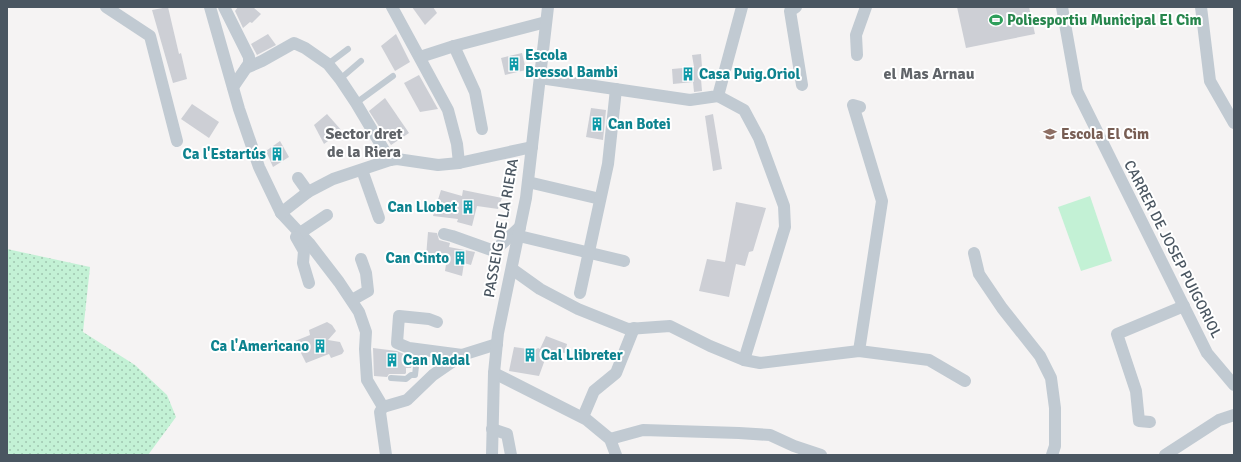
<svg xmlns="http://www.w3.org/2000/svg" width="1241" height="462" font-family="Signika,sans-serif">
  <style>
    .grass { fill: url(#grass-dots) }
    .pitch { fill: #c3f1d5 }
    .building { fill: #cdcfd5 }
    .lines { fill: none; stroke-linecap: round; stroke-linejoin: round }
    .service { stroke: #c1cad2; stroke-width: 6 }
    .minor { stroke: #c1cad2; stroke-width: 12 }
    .labels { text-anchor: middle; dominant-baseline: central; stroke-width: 4; stroke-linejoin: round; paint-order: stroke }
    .leisure-label { font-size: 15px; font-weight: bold; fill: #27864d; stroke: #fff; text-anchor: start }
    .culture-label { font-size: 15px; font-weight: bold; fill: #0d838f; stroke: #fff; text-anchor: start }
    .education-label { font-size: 15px; font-weight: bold; fill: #785e54; stroke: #fff; text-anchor: start }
    .street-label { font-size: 15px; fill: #4a5661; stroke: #fff }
    .neighbourhood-label { font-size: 16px; font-weight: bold; fill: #5f6368; stroke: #fff }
  </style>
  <defs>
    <pattern id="grass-dots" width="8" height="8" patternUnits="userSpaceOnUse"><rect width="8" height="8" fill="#c3f1d5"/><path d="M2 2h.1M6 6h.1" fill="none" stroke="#a0c6b0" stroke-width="1.8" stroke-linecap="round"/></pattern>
  </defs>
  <rect width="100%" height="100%" fill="#f5f3f3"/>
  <path class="grass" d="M7,249L90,267L83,332L135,365L167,395L176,417L148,455H7Z"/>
  <path class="pitch" d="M1090,196L1112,261L1081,271L1058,207Z"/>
  <g class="building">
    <path d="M168,7L179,54L181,53L187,79L173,83L152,10Z"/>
    <path d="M238,7H253L261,14L252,23L250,22L243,28L235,11Z"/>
    <path d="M412,7H433L437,13L425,25Z"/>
    <path d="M957,7H1029L1035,34L966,48Z"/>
    <path d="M268,34L276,45L257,55L251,44Z"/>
    <path d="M396,34L410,62L395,71L381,46Z"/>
    <path d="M522,53L526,70L505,75L501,58Z"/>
    <path d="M701,54L703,80L701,79L702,91L694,92L693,82L673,84L672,69L694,67L692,55Z"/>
    <path d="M419,75L438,109L420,112L404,83Z"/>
    <path d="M385,98L409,133L391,145L369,111Z"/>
    <path d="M192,104L219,122L209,138L181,119Z"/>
    <path d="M591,108L606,110L603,140L586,137Z"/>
    <path d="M327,114L342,131L324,144L314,125Z"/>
    <path d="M713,114L722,169L713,171L705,116Z"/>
    <path d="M280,141L289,157L273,167L266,151Z"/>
    <path d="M441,190L462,196L463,190L502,198L498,209L477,206L472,226L457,222L458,219L433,216Z"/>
    <path d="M736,202L766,208L753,251L749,252L745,266L736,264L729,297L699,291L707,259L725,262Z"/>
    <path d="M428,232L437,233L439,240L450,243L449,247L475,252L471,265L464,263L462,276L445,271L447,258L426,257Z"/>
    <path d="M327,322L332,325L336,331L328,340L340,342L344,351L342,354L331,358L329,354L306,363L295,341L310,335L309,330Z"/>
    <path d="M546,336L567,344L565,353L560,352L558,356L547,354L539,376L509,371L514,347L535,350L538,348L540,349Z"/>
    <path d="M373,348L397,351L406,355L413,356L411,368H406V373L405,374H389L387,377L374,376Z"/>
  </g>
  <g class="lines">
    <g class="service">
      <path d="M328,64L348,49"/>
      <path d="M340,79L361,61"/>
      <path d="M356,103L393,76"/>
      <path d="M391,378L406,379L411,375H415L418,349"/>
    </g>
    <g class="minor">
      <path d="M106,7L150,36L177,141"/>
      <path d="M210,7L239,109L259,167L281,213L309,243L339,282L359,312L366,332L365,349L367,380L383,407"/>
      <path d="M224,7L249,57V63L246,68"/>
      <path d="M392,7L448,110L457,144L459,163"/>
      <path d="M796,7L790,11L802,85"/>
      <path d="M1062,7L1077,91L1207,353L1234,385"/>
      <path d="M1201,7L1210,81L1234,123"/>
      <path d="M454,46L475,92L482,129"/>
      <path d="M857,55L856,35L866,7"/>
      <path d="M420,57L454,46L546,22"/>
      <path d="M540,78L690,100L718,96L742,7"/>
      <path d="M233,87L246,68L262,61L294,43L305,48L328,64L340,79L356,103L390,160"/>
      <path d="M718,96L744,110L759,138L784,206L785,227L744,360"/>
      <path d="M362,170L379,218"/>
      <path d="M298,178L308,192"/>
      <path d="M528,182L596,198"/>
      <path d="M281,213L308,192L333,179L390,160L397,159L438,165L459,163L532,147"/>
      <path d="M300,233L327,215"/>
      <path d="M444,234L452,236L494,251L520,227"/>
      <path d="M519,236L624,261"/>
      <path d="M296,237L304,251L303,263L309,283"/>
      <path d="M974,253L979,274L1002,308L1040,356L1051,378L1055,408V446L1052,455"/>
      <path d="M512,269L540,289L578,309L628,329L670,326L710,346L744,360L760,363L859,351L929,360L965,381"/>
      <path d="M580,293L608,164L616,89"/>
      <path d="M352,300L368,291L366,273L361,259"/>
      <path d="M437,322L429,319L399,316L397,343L409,348L462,355"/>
      <path d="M859,351L882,201L853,105L860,107"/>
      <path d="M494,373L587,420L610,439L616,455"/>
      <path d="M583,417L594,391L616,373L634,328"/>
      <path d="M1150,422L1139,421L1136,391L1117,334L1184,306"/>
      <path d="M492,429L507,434L511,455"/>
      <path d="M610,439L643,430L739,433L770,435L794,446L821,455"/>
      <path d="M386,455L380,412L383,407L407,400L433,375L462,355L497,344"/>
      <path d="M492,455L494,373L498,333L526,198L548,7"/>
      <path d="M1165,455L1219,420L1234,415"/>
    </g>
  </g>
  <defs>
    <g id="stadium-bare" transform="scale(1.08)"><path d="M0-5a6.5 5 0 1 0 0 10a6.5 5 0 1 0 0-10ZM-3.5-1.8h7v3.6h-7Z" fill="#2e9e5b" stroke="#fff" stroke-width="2.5" paint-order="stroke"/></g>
    <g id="building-bare" transform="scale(1.08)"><path d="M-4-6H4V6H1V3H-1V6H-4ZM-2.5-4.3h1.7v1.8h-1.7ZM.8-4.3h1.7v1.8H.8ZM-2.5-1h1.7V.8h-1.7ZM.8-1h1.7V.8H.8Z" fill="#0f9aa8" stroke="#fff" stroke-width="2.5" paint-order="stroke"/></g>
    <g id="school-bare" transform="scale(1.08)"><path d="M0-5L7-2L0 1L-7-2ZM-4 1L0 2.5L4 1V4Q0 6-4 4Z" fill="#8d6e63" stroke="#fff" stroke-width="2.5" paint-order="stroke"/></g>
  </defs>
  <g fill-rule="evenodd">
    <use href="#stadium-bare" x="996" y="20"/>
    <use href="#building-bare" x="514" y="64"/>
    <use href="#building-bare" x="688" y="74"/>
    <use href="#building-bare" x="597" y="124"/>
    <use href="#school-bare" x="1050" y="134"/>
    <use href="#building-bare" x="277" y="154"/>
    <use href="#building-bare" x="468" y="207"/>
    <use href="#building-bare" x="460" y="258"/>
    <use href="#building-bare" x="320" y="346"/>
    <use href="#building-bare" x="530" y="355"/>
    <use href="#building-bare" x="392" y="360"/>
  </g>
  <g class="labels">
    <g class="leisure-label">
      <text x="1007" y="20">Poliesportiu Municipal El Cim</text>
    </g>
    <g class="culture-label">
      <text x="525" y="55">Escola<tspan x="525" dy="17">Bressol Bambi</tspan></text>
      <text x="699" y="74">Casa Puig.Oriol</text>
      <text x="608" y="124">Can Botei</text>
      <text x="266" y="154" text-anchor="end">Ca l'Estartús</text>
      <text x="457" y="207" text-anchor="end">Can Llobet</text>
      <text x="449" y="258" text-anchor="end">Can Cinto</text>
      <text x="309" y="346" text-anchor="end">Ca l'Americano</text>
      <text x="541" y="355">Cal Llibreter</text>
      <text x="403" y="360">Can Nadal</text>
    </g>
    <g class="education-label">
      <text x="1061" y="134">Escola El Cim</text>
    </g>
    <g class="street-label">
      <text transform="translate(501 228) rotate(-80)">PASSEIG DE LA RIERA</text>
      <text transform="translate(1173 249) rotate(63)">CARRER DE JOSEP PUIGORIOL</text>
    </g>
    <g class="neighbourhood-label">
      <text x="929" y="74">el Mas Arnau</text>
      <text x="364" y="134">Sector dret<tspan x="364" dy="18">de la Riera</tspan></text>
    </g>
  </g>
  <rect width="1241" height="462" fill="none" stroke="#4a5661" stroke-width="16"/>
</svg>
